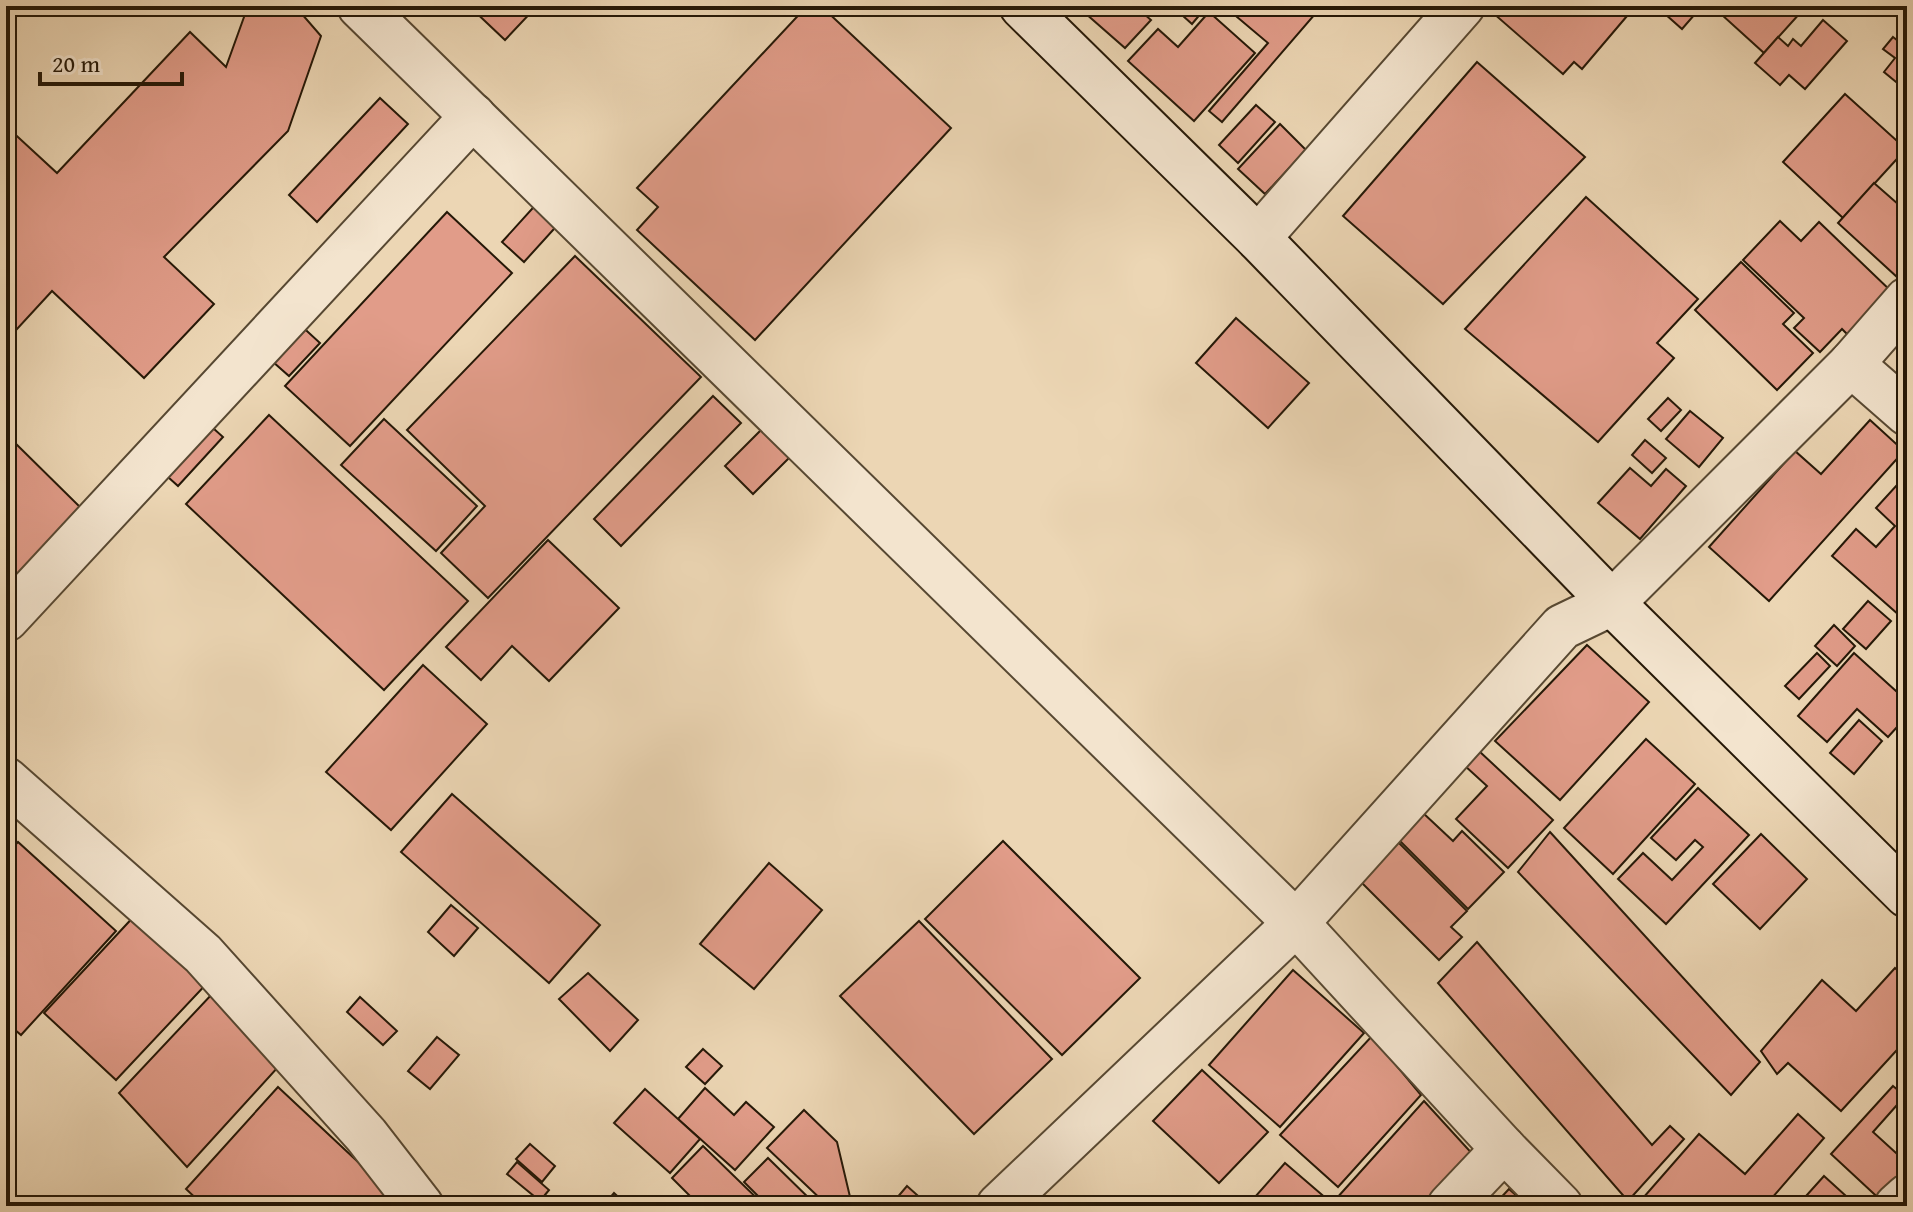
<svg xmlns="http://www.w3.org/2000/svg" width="1913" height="1212" font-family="'Gentium Book Plus',serif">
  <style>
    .building { fill: #e19c89; stroke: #251807; stroke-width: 2 }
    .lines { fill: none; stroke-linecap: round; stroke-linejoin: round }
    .street-casing { stroke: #574832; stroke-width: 48 }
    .secondary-casing { stroke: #251807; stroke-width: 48 }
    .street { stroke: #f3e4ce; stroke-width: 44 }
    .secondary { stroke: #f3e4ce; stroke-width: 44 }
  </style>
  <rect width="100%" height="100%" fill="#ecd6b4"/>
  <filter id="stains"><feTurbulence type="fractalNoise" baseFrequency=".0025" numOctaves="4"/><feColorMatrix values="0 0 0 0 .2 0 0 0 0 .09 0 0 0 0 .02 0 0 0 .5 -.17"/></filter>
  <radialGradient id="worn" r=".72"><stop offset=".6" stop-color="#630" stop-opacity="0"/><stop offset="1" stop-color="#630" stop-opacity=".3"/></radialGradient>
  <g class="building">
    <path d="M27,6H45L37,15Z"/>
    <path d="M248,6H295L321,36L288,131L164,257L214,304L144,378L52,291L6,341V126L57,173L190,32L226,67Z"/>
    <path d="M469,6H537L505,40Z"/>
    <path d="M807,6H821L951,128L755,340L637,230L658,207L637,188Z"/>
    <path d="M1077,6H1135L1151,20L1125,48Z"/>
    <path d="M1172,6H1207L1192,24Z"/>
    <path d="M1224,6H1322L1222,122L1209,111L1268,43Z"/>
    <path d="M1499,6H1615L1627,16L1582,69L1574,62L1563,74L1493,13Z"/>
    <path d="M1656,6H1702L1682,29Z"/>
    <path d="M1794,6L1801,12L1764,53L1722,15L1730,6Z"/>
    <path d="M1209,12L1255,53L1194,121L1128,61L1158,29L1178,47Z"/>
    <path d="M1823,20L1847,41L1805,89L1789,75L1780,85L1755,63L1778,37L1788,46L1793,39L1801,46Z"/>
    <path d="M1893,37L1907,48V91L1884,72L1895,58L1883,49Z"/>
    <path d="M1477,62L1585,157L1443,304L1343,216Z"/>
    <path d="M1845,94L1906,149L1843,218L1783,162Z"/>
    <path d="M380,98L408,124L317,222L289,195Z"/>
    <path d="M1256,105L1275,122L1238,163L1219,145Z"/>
    <path d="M1280,124L1306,150L1265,194L1238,169Z"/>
    <path d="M1874,183L1907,212V266L1897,277L1838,223Z"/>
    <path d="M1586,197L1698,299L1657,343L1674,358L1598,442L1465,329Z"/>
    <path d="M541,199L563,219L524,262L502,242Z"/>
    <path d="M447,212L512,273L350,446L285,386Z"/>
    <path d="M1780,221L1801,241L1819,222L1893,293L1850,337L1842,329L1820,352L1794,328L1804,318L1743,260Z"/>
    <path d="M575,256L701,377L488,598L441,553L485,506L407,430Z"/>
    <path d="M1741,262L1794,313L1783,324L1813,353L1777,390L1695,310Z"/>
    <path d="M1236,318L1309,383L1268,428L1196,363Z"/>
    <path d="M296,321L320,343L289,376L264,354Z"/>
    <path d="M713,396L741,423L621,546L594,519Z"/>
    <path d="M1668,398L1681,410L1661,431L1648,419Z"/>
    <path d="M1690,411L1723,438L1699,467L1666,439Z"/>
    <path d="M269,415L468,601L384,690L186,504Z"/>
    <path d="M203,419L223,437L178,486L158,468Z"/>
    <path d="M384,419L477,506L436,551L341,465Z"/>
    <path d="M1870,420L1904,451L1769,601L1709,547L1795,451L1821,474Z"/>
    <path d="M767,424L794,453L753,494L725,466Z"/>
    <path d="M6,434L84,511L6,589Z"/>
    <path d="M1645,440L1666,458L1652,473L1632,455Z"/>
    <path d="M1630,468L1651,486L1666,469L1686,486L1640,539L1598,503Z"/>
    <path d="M1907,474V606L1899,615L1832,556L1856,529L1876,547L1895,526L1876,508Z"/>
    <path d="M548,540L619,608L549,681L512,646L481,680L446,647Z"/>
    <path d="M1868,601L1891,621L1866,649L1843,629Z"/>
    <path d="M1834,625L1855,646L1837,666L1815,646Z"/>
    <path d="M1587,645L1649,702L1560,800L1495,741Z"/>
    <path d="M1817,653L1830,666L1799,699L1785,686Z"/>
    <path d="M1854,653L1907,701V716L1888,737L1857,709L1827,742L1798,716Z"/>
    <path d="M423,665L487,724L391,830L326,772Z"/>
    <path d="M1859,720L1882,741L1854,774L1830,753Z"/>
    <path d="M1646,739L1695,784L1613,874L1564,828Z"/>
    <path d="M1479,751L1553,820L1508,868L1456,819L1487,786L1464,765Z"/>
    <path d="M1698,788L1749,835L1666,924L1618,879L1643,853L1672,880L1703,847L1695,840L1676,860L1651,838Z"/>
    <path d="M452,794L600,925L549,983L401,852Z"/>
    <path d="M1422,812L1453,841L1462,831L1504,872L1468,909L1397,838Z"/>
    <path d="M1550,832L1760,1062L1731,1095L1518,872Z"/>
    <path d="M1761,834L1807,879L1760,929L1713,884Z"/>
    <path d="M6,835L16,844L18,842L116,931L21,1035L6,1022Z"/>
    <path d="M1003,841L1140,978L1062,1055L925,919Z"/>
    <path d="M1397,841L1467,911L1451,927L1462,937L1439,960L1358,879Z"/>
    <path d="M769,863L822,910L754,989L700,944Z"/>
    <path d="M451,905L478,928L454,956L428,932Z"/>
    <path d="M138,912L211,979L116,1080L44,1013Z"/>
    <path d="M919,921L1052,1059L974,1134L840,996Z"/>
    <path d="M1477,942L1652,1145L1670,1126L1684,1139L1628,1201L1438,983Z"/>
    <path d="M1895,968L1907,979V1039L1841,1111L1788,1063L1777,1074L1761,1051L1822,980L1856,1011Z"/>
    <path d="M1293,970L1364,1033L1280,1127L1209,1065Z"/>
    <path d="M588,973L638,1020L610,1051L559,999Z"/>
    <path d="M213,993L279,1066L187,1167L119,1093Z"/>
    <path d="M360,997L397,1031L383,1045L347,1012Z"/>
    <path d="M1372,1036L1421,1095L1338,1187L1280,1135Z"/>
    <path d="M437,1037L459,1055L430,1089L408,1071Z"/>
    <path d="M703,1049L722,1066L705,1084L686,1067Z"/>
    <path d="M1202,1070L1268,1132L1219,1183L1153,1121Z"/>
    <path d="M1893,1086L1905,1096L1873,1132L1907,1163V1182L1886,1205L1831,1154Z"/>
    <path d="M278,1087L405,1206H204L186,1189Z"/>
    <path d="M705,1088L734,1115L746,1102L774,1127L735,1170L678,1119Z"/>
    <path d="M645,1089L700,1139L670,1173L614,1123Z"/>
    <path d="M1424,1101L1477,1159L1435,1206H1344L1336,1199Z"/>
    <path d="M804,1110L837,1142L851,1201L847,1206H828L767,1148Z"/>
    <path d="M1798,1114L1824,1138L1765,1206H1636L1699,1134L1745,1174Z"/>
    <path d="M530,1144L555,1166L542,1182L516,1159Z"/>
    <path d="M703,1146L765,1206H700L672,1178Z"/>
    <path d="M768,1158L817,1206H768L744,1182Z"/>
    <path d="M517,1162L549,1190L540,1201L507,1174Z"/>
    <path d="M1285,1163L1335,1206H1247Z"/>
    <path d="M1824,1176L1857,1206H1797Z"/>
    <path d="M907,1186L926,1203L923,1206H890Z"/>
    <path d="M1509,1189L1528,1206H1493Z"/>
    <path d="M614,1193L628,1206H603Z"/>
  </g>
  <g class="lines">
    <g class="street-casing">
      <g id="street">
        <path d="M360,6L1296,923L1504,1149L1560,1206"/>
        <path d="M1258,238L1462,6"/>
        <path d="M1851,364L1907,413"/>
        <path d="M6,619L473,116"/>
        <path d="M6,780L203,954L366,1135L421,1206"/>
        <path d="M999,1206L1296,923L1562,627L1612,603L1851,364L1907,300"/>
        <path d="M1450,1206L1504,1149"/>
        <path d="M1897,1206L1907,1197"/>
      </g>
    </g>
    <g class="secondary-casing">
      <path id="secondary" d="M1022,6L1258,238L1612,603L1907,895"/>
    </g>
    <use href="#street" class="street"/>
    <use href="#secondary" class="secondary"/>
  </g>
  <rect width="1913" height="1212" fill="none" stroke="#ecd6b4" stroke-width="32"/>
  <rect x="8" y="8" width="1897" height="1196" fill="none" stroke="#251807" stroke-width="4"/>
  <rect x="16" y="16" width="1881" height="1180" fill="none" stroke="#251807" stroke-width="2"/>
  <path d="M40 72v12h142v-12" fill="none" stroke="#251807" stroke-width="4"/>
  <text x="52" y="72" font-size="24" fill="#251807" stroke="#f3e4ce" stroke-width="6" paint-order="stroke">20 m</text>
  <rect width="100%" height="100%" filter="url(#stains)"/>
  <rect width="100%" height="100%" fill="url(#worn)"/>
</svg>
